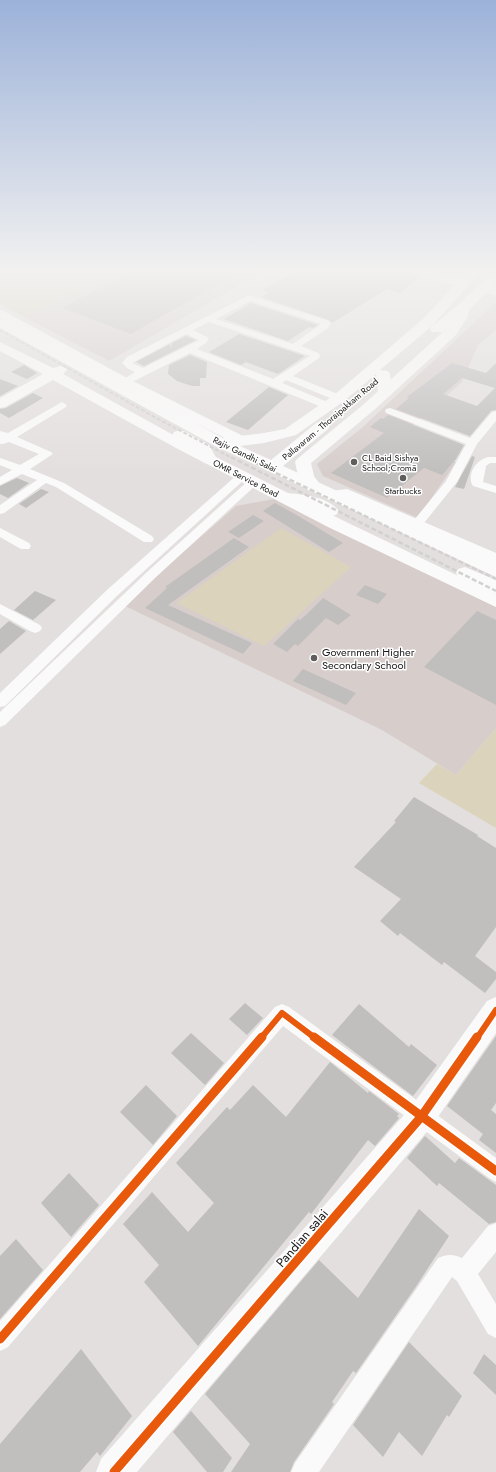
<svg xmlns="http://www.w3.org/2000/svg" width="496" height="1472" font-family="Jost,sans-serif">
  <style>
    .built { fill: #d7cecc }
    .green { fill: #dcd3bc }
    .building { fill: #c1bebe; fill-rule: evenodd }
    .lines { fill: none; stroke-linecap: round; stroke-linejoin: round }
    .street { fill: #fbfafa; fill-rule: evenodd }
    .secondary { fill: #fbfafa; fill-rule: evenodd }
    .primary { fill: #fbfafa; fill-rule: evenodd }
    .rail-far1 { stroke: #d2d1d0; stroke-width: 2; stroke-dasharray: 4 2; stroke-linecap: butt }
    .rail { stroke: #d2d1d0; stroke-width: 2.5; stroke-dasharray: 5 2.5; stroke-linecap: butt }
    .cycleway-far1-casing { stroke: #fff; stroke-width: 9 }
    .cycleway-casing { stroke: #fff; stroke-width: 12 }
    .cycleway-far1 { stroke: #e8590c; stroke-width: 6 }
    .cycleway { stroke: #e8590c; stroke-width: 9 }
    .poi-dot { fill: #605e5d; stroke: #fff; stroke-width: 1.5 }
    .labels { text-anchor: middle; dominant-baseline: central; stroke-width: 3; stroke-linejoin: round; paint-order: stroke }
    .far-street-label { font-size: 9px; fill: #1a1818; stroke: #fff }
    .far-poi-label { font-size: 9px; fill: #1a1818; stroke: #fff; text-anchor: start }
    .poi-label { font-size: 11px; fill: #1a1818; stroke: #fff; text-anchor: start }
    .near-street-label { font-size: 13px; fill: #1a1818; stroke: #fff }
  </style>
  <rect width="100%" height="100%" fill="#e3dfde"/>
  <g class="built">
    <path d="M122,268H269L109,361L24,317Z"/>
    <path d="M496,302V330L478,345L462,382L397,439L456,462L418,518L323,476L317,464L363,427Z"/>
    <path d="M274,499L496,607V728L456,775L382,730L123,605L236,506Z"/>
  </g>
  <g class="green">
    <path d="M0,268H122L24,317L0,304Z"/>
    <path d="M281,528L351,567L264,646L177,603Z"/>
    <path d="M496,728V828L419,783L437,764L456,775Z"/>
  </g>
  <g class="building">
    <path d="M139,268H247L131,334L62,308Z"/>
    <path d="M302,268H391L421,276L400,293L387,289L332,323L329,320L261,297L268,293L262,290Z"/>
    <path d="M251,303L318,325L313,328L309,327L288,341L224,319Z"/>
    <path d="M239,334L305,356L278,374L246,362L241,365L209,352Z"/>
    <path d="M186,336L196,340L144,366L136,362L170,344L171,348L172,343Z"/>
    <path d="M190,355L207,362L206,378H200V386H192L177,381L168,374L169,365Z"/>
    <path d="M452,363L486,373L496,363V410L491,411L470,436L396,409L409,398L407,397ZM462,378L495,388L477,406L443,394Z"/>
    <path d="M24,365L37,373L27,379L11,372Z"/>
    <path d="M0,379L18,386L0,396Z"/>
    <path d="M269,387L288,395L248,430L226,422Z"/>
    <path d="M33,393L43,398L9,418L0,413V409L6,408Z"/>
    <path d="M388,415L464,445L456,459L442,475L424,468L387,498L331,473L384,433L370,427L381,418L383,419Z"/>
    <path d="M472,456L475,457L464,489L455,487Z"/>
    <path d="M17,478L29,483L8,498L0,494V486Z"/>
    <path d="M41,489L49,492L26,508L19,504Z"/>
    <path d="M275,503L300,517L343,543L329,552L263,511Z"/>
    <path d="M253,515L264,521L239,538L228,532Z"/>
    <path d="M234,538L249,547L168,605L252,643L243,654L145,608L167,588L165,587Z"/>
    <path d="M365,585L387,594L378,604L356,595Z"/>
    <path d="M35,591L56,600L33,620L14,610Z"/>
    <path d="M323,598L351,615L338,625L326,618L298,646L295,644L287,652L273,644L298,619L300,620L306,615Z"/>
    <path d="M477,611L496,620V705L424,667Z"/>
    <path d="M9,621L26,631L0,654V629Z"/>
    <path d="M303,669L356,693L346,705L293,681Z"/>
    <path d="M414,797L478,835L477,836L496,848V927L475,956L496,972V979L485,993L444,962L442,965L400,933L398,936L380,921L401,899L354,867L396,822L394,821Z"/>
    <path d="M245,1003L263,1018L247,1035L229,1019Z"/>
    <path d="M359,1004L409,1047L411,1044L437,1065L413,1096L332,1035Z"/>
    <path d="M191,1033L224,1063L205,1085L171,1053Z"/>
    <path d="M496,1036V1103L491,1110L496,1114V1153L479,1140L483,1134L447,1106Z"/>
    <path d="M330,1062L368,1093L369,1091L399,1114L397,1116L399,1118L375,1146L368,1140L311,1214L309,1212L198,1346L144,1282L159,1265L123,1224L152,1192L188,1232L214,1203L176,1163L227,1107L230,1110L253,1085L286,1117Z"/>
    <path d="M146,1085L177,1116L153,1145L120,1112Z"/>
    <path d="M425,1136L455,1163L459,1158L496,1185V1222L489,1224L439,1183L437,1186L407,1158Z"/>
    <path d="M69,1173L99,1205L71,1237L41,1203Z"/>
    <path d="M419,1209L449,1236L415,1288L356,1373L353,1371L332,1402L334,1404L294,1462L290,1472H231L250,1444L205,1394L319,1260L358,1298Z"/>
    <path d="M16,1239L43,1270L0,1319V1256Z"/>
    <path d="M409,1342L462,1396L449,1417L447,1415L422,1456L399,1432L383,1457L353,1425Z"/>
    <path d="M81,1349L132,1416L100,1456L97,1452L80,1472H0V1444Z"/>
    <path d="M484,1354L496,1365V1395L473,1373Z"/>
    <path d="M191,1411L232,1458L223,1472H207L173,1432Z"/>
  </g>
  <g class="lines">
    <g class="street">
      <path d="M428,268H437L429,276H423L422,274Z"/>
      <path d="M249,295L329,321L331,323L328,328L301,346L318,353L320,355L319,358L293,376L343,396L344,398L343,400H335L286,380L282,383L332,404L333,406L332,408H324L190,353L128,384L124,385L119,382L135,372L127,368L122,363L127,357ZM250,301L321,324L293,344L216,319ZM209,322L310,356L273,379L197,349L206,343L209,338L193,330ZM186,334L199,340L143,368L132,363Z"/>
      <path d="M62,402L67,405L66,407L17,437L51,452L53,454L30,469L64,483L152,536L154,539L152,542H144L56,487L46,483L4,513L0,514V505L37,480L22,474L0,485V477L12,470L0,465V458L20,465L39,454L9,442L3,444H0V431L8,433Z"/>
      <path d="M390,408L470,438L492,412L496,411V421L477,444L457,482L420,528H412L410,525L446,481L466,444L386,413L385,411L386,409Z"/>
      <path d="M488,457H496V463H490L486,466L483,482L496,486V493L473,486C466,475 476,460 488,457Z"/>
      <path d="M242,473L246,474L248,476L246,478L118,595L5,706L0,707V693L108,589L238,474Z"/>
      <path d="M253,479L257,480L259,482L257,484L155,578L5,725L0,727V712L147,572L249,480Z"/>
      <path d="M0,528L29,543L31,546L29,549H21L0,537Z"/>
      <path d="M0,604L40,625L42,628L40,631L35,633L30,631L0,614Z"/>
      <path d="M282,1004L289,1007L496,1158V1182L489,1178L283,1026L8,1347L0,1351V1321L275,1007Z"/>
      <path d="M496,1223V1252L478,1274L496,1304V1338L488,1334L457,1281L452,1277L319,1472H291L295,1463L438,1258C447,1254 453,1254 462,1258L488,1226Z"/>
    </g>
    <g class="secondary">
      <path d="M402,268H421L467,280L469,283L467,286L463,287L404,270Z"/>
      <path d="M482,284L496,287V295L478,291L476,288L478,285Z"/>
      <path d="M464,303L468,304L470,307L467,318L456,335L374,410L311,463L314,476L322,487L320,490L314,492L308,490L298,476L295,462L297,459L364,404L446,329L455,318L460,304Z"/>
      <path d="M0,309L129,379L245,437L248,440L245,443L240,445L235,443L119,385L0,318Z"/>
      <path d="M0,342L53,368L60,366L65,367L67,370L63,374L186,442L340,519L496,594V607L328,527L176,448L53,380L5,407L0,408V398L43,374L0,351Z"/>
      <path d="M347,489L496,553V566L345,499L330,500L324,498L322,495L324,492Z"/>
      <path d="M496,997V1033L431,1127L137,1472H96L101,1459L411,1107L487,1001Z"/>
    </g>
    <g class="primary">
      <path d="M471,268H484L433,325L380,370L388,371L390,374L392,393L390,396L385,397L380,396L378,393L376,374L344,401L296,435L264,443L240,446L271,460L316,423L322,421L328,423L330,426L328,429L283,466L496,564V577L215,446L0,328V319L5,320L223,438L264,433L285,429L334,395L423,319Z"/>
      <path d="M496,272V283L469,310L442,332H432L430,329L432,326L459,304L492,273Z"/>
      <path d="M180,430L186,432L209,445L217,459L215,462L209,464L203,462L197,451L174,438L172,435L174,432Z"/>
      <path d="M286,493C302,494 329,497 339,511L336,515L330,516L303,504L280,502L277,498L280,494Z"/>
      <path d="M465,567L496,580V594L458,577L456,573L458,569Z"/>
    </g>
    <path class="rail-far1" d="M0,330L160,420L232,458"/>
    <g class="rail">
      <path d="M231,457L496,591"/>
      <path d="M249,460L496,579"/>
    </g>
    <g class="cycleway-far1-casing">
      <g id="cycleway-far1">
        <path d="M261,1038L282,1013L315,1038"/>
        <path d="M477,1038L496,1010"/>
      </g>
    </g>
    <g class="cycleway-casing">
      <g id="cycleway">
        <path d="M314,1037L496,1171"/>
        <path d="M0,1339L262,1037"/>
        <path d="M114,1472L421,1117L477,1037"/>
      </g>
    </g>
    <use href="#cycleway-far1" class="cycleway-far1"/>
    <use href="#cycleway" class="cycleway"/>
  </g>
  <linearGradient id="sky" x2="0" y2="1"><stop stop-color="#9cb2d9"/><stop offset="0.57" stop-color="#f2f1f0"/><stop offset="1" stop-color="#f2f1f0" stop-opacity="0"/></linearGradient>
  <rect width="496" height="474" fill="url(#sky)"/>
  <g class="poi-dot">
    <circle cx="354" cy="462" r="4"/>
    <circle cx="403" cy="478" r="4"/>
    <circle cx="314" cy="658" r="4"/>
  </g>
  <g class="labels">
    <g class="far-street-label">
      <text transform="translate(330 419) rotate(-40)">Pallavaram - Thoraipakkam Road</text>
      <text transform="translate(245 454) rotate(26)">Rajiv Gandhi Salai</text>
      <text transform="translate(246 478) rotate(27)">OMR Service Road</text>
    </g>
    <g class="far-poi-label">
      <text x="362" y="457">CL Baid Sishya<tspan x="362" dy="10">School;Cromā</tspan></text>
      <text x="403" y="490" text-anchor="middle">Starbucks</text>
    </g>
    <g class="poi-label">
      <text x="322" y="652">Government Higher<tspan x="322" dy="13">Secondary School</tspan></text>
    </g>
    <g class="near-street-label">
      <text transform="translate(302 1238) rotate(-49)">Pandian salai</text>
    </g>
  </g>
</svg>
